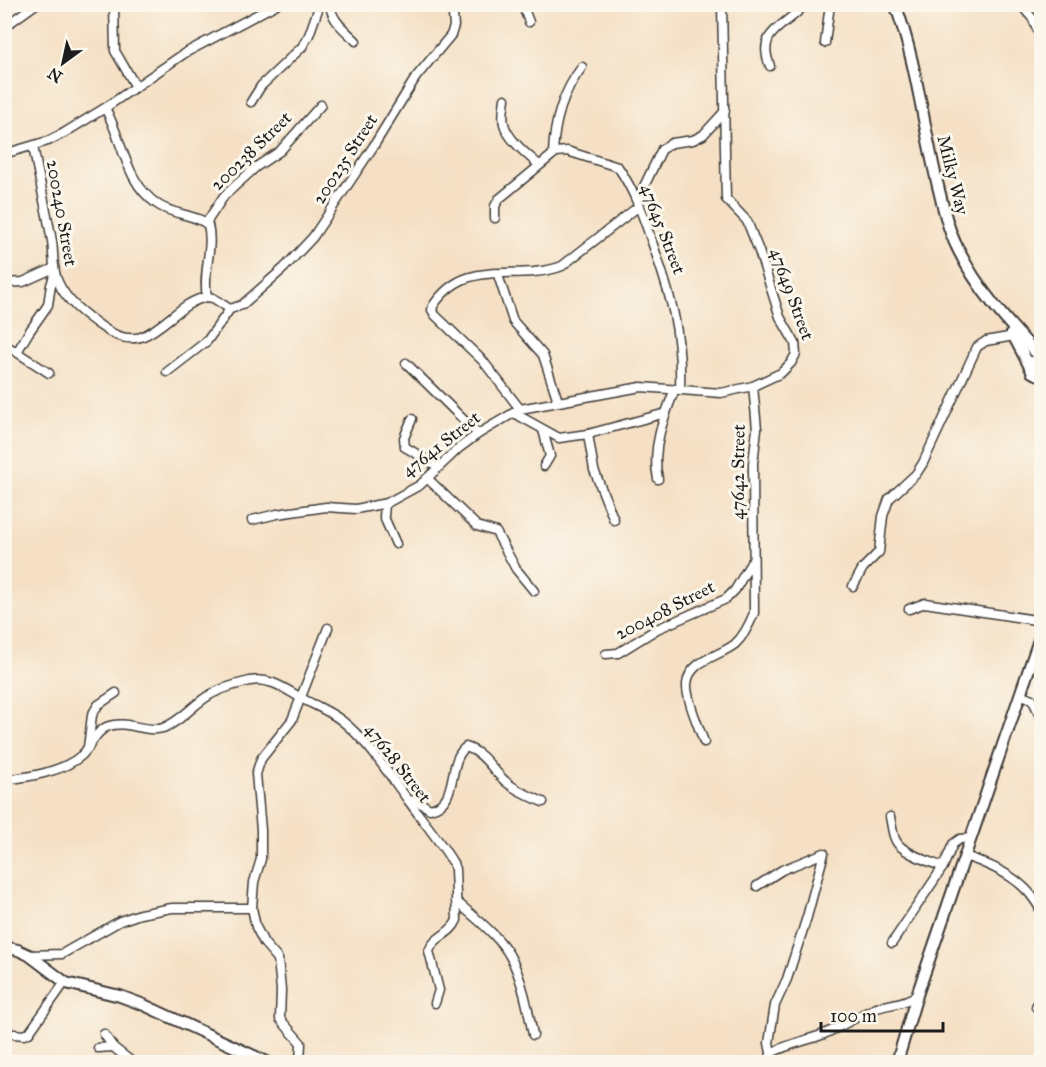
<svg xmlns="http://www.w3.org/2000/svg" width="1046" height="1067" font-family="'IM FELL Great Primer',serif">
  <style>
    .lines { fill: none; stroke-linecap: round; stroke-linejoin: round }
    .minor-casing { stroke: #3d3935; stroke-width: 11 }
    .tertiary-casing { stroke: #3d3935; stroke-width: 14 }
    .minor { stroke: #fff; stroke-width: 8 }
    .tertiary { stroke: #fff; stroke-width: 10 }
    .labels { text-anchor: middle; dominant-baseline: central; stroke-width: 6; stroke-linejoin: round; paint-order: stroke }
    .street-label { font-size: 18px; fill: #1c1c1c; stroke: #fbf7ec }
  </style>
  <rect width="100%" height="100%" fill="#fbf7ec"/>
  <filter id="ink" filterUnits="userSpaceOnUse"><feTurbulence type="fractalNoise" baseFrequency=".0167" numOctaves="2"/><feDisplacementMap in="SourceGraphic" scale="12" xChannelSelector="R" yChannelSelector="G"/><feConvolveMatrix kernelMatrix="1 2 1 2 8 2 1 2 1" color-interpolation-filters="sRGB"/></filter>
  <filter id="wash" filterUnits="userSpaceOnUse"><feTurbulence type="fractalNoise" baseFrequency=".008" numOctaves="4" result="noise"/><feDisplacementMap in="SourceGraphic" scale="24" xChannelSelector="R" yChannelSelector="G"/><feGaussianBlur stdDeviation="1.35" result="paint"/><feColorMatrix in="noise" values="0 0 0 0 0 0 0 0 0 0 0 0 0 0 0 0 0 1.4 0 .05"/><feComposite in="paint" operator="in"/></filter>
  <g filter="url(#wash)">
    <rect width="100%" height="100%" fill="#f5e0c5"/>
  </g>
  <g filter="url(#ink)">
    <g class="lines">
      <g class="minor-casing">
        <g id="minor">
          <path d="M114,4L115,51L136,87"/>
          <path d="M330,4C331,20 345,30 356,41"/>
          <path d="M522,4L529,22"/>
          <path d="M1020,4L1033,19L1042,41"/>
          <path d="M4,27L36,4"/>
          <path d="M825,43L830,4"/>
          <path d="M770,66C755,30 787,27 805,4"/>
          <path d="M505,99C504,107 502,116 504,124C508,140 528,155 539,165"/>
          <path d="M251,102L261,86L302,47L309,35L320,4"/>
          <path d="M105,108C123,140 125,182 157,204C171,215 197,214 208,225C214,248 202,273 207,297"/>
          <path d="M4,139L8,152"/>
          <path d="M33,146C39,178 46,209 52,241C54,255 52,269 58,282C67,302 85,315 102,327C113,335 127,341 141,337C165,328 182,301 207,297"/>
          <path d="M4,154L48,141L64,133L105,108L185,53L277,4"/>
          <path d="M553,154C554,123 563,92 582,67"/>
          <path d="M637,201L662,149L672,143L693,140L703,135L725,111"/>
          <path d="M495,218V206L499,199L556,152L567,151L618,167C634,190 643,216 652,242C671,297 682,331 680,390"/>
          <path d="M206,223L224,196L256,167L280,151L321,105"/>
          <path d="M498,275L513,321L543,355L558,401"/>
          <path d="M4,283L23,282L54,268"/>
          <path d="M207,297L213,298L230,309"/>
          <path d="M4,344L49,373"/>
          <path d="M17,352L29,332L48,305L51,285L55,273"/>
          <path d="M406,363L478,434"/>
          <path d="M167,372L207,341L230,309L242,305L284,268L313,237L373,147L416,77L451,35L454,26L452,4"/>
          <path d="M520,409L483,361L435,315L432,310L433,306C460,266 492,275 534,272C544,271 553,270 562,266L639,206"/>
          <path d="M514,413L559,438L588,434L666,413"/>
          <path d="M412,419L404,438L405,447L439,467"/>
          <path d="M543,430L550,456L544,466"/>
          <path d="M588,434L594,470L614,520"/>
          <path d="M427,478L477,526L496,532L516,569L534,591"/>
          <path d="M658,479C651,449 664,417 675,389"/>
          <path d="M385,504L384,517L396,544"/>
          <path d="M252,520L277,514L326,507L356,509L387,503L420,485L459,448L478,434L520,409L641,387L721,393L753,386L781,373L791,363L796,354L795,343L780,317L759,251L747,221L726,199L722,4"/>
          <path d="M853,586L863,568L879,552L883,516L889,499L916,474L923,463L977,347L986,341L1014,336"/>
          <path d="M909,609L925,603L1042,621"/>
          <path d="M606,654L618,653L657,629L726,599L735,590L752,561"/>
          <path d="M1020,694L1032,699L1042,719"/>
          <path d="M704,742C699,727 686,699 687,684C689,660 719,657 735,644C743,637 750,623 754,613L753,463L757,429L753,386"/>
          <path d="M88,748L92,715L98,705L116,693"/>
          <path d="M4,780C29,777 63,772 82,755C91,746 96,730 109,726C127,720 145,733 163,728C180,722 193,705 208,696C219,689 237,684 250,681C270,677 285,689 301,698C314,705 329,711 341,720C368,741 387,772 408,800C423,821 440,841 453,863L455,869L457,920C451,935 434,936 429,951L439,990L435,1003"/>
          <path d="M408,800L417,801L430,809C460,803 446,762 466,747C485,753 491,769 505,781C516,791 530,796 543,802"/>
          <path d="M890,817C892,825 892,834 896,841C902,853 931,862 943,867"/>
          <path d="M965,856C997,867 1028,881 1042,913"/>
          <path d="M757,886L782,870L824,853L807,917L787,979L775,1005L769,1043L771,1053"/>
          <path d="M456,901C474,917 500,936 511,958C523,982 528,1009 533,1035"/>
          <path d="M892,943L943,867L953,844L960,839L971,838"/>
          <path d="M29,955L62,954L120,921L140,914L172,908H252"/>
          <path d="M1036,1007L1042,993"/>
          <path d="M4,1033L24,1035L29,1033L65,982"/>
          <path d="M104,1034L113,1047L132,1062"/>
          <path d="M98,1048L113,1047"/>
          <path d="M300,1062L301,1043L280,1019L281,990L278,959L264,943L256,927L252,908L254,882L261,859V830L256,774L261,759L292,720L328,628"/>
          <path d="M770,1062L771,1053C788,1044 806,1041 824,1034C841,1027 857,1016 874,1009C890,1003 902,1005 917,995"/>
        </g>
      </g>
      <g class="tertiary-casing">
        <g id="tertiary">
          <path d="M895,4C917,63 923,126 938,186C943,207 948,229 957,247C977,289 1008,323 1039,356"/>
          <path d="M1012,333L1031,369"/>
          <path d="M1031,362L1032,372L1042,376"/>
          <path d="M4,947L18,950L29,955L66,983L120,996L144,1005L267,1062"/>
          <path d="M897,1062L917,995L1042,631"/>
        </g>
      </g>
      <use href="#minor" class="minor"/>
      <use href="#tertiary" class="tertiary"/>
    </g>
  </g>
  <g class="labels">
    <g class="street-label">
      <text transform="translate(251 151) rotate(-44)">200238 Street</text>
      <text transform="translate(345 159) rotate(-57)">200235 Street</text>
      <text transform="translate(953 175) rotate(76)">Milky Way</text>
      <text transform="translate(62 213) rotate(80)">200240 Street</text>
      <text transform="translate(663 229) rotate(69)">47645 Street</text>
      <text transform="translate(792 294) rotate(70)">47649 Street</text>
      <text transform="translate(441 444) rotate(-38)">47641 Street</text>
      <text transform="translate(738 472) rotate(-89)">47642 Street</text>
      <text transform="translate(665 610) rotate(-27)">200408 Street</text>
      <text transform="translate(398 763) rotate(52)">47628 Street</text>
    </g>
  </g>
  <rect width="1046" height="1067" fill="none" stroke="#fbf7ec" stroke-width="24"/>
  <g transform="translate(63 63) rotate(213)" stroke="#fbf7ec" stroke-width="4.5" paint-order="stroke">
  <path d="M0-4.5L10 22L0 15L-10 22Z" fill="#1c1c1c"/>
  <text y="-9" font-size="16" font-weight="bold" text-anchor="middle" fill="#1c1c1c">N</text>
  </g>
  <path d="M821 1022v9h122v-9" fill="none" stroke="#1c1c1c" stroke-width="3"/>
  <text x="830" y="1022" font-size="18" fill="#1c1c1c" stroke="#fbf7ec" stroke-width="4.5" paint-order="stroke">100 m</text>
</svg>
